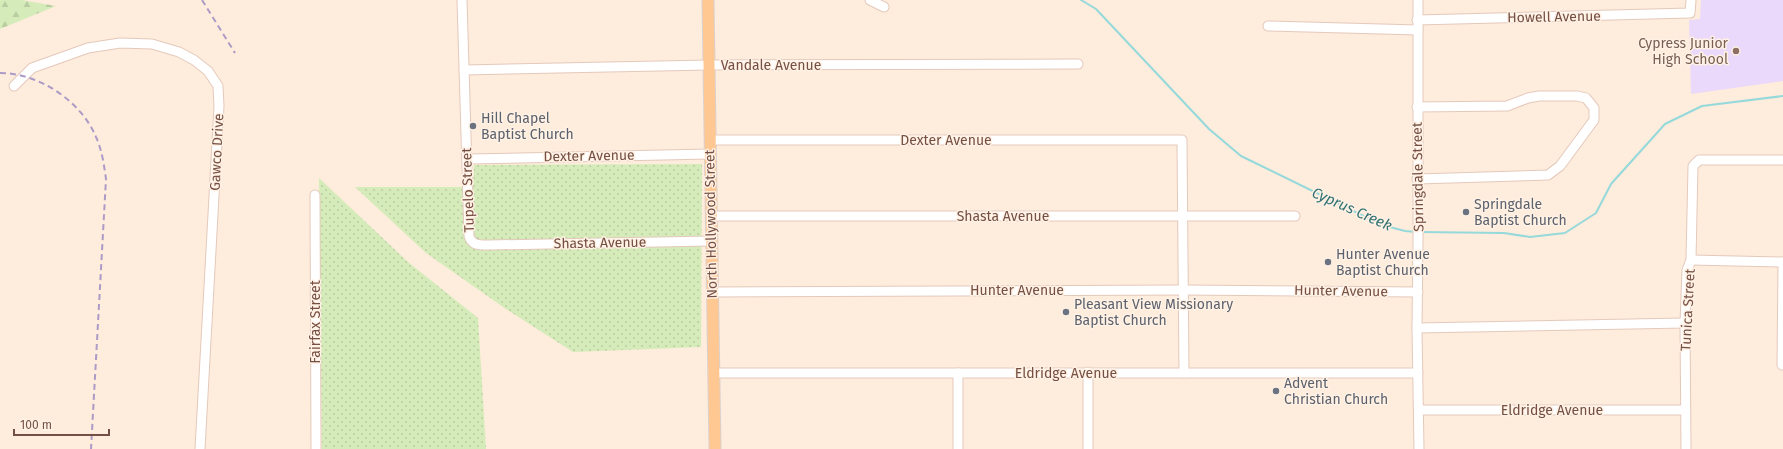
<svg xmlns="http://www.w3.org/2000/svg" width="1783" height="449" font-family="'Fira Sans',sans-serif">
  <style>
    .education { fill: #ead9fa }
    .grass { fill: url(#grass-dots) }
    .forest { fill: url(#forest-firs) }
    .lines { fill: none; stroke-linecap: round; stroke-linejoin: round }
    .stream { stroke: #95d9db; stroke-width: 2 }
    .minor-casing { stroke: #e4c9bb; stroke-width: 11 }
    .major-casing { stroke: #dbd1ce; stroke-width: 13 }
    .minor { stroke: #fff; stroke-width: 9 }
    .major { stroke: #ffc892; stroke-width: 11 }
    .rail { stroke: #ad9bc7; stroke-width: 2; stroke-dasharray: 6 4; stroke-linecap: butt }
    .education-dot { fill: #8d6e63; stroke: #fff1e4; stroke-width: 1.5 }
    .worship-dot { fill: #6b7280; stroke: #fff1e4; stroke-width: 1.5 }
    .labels { text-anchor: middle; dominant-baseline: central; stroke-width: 3; stroke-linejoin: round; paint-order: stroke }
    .street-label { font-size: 14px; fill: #754f43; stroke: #fff1e4 }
    .education-label { font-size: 14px; fill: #785e54; stroke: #fff1e4; text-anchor: end }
    .worship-label { font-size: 14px; fill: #5b616d; stroke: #fff1e4; text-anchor: start }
    .water-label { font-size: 15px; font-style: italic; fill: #347375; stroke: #fff1e4 }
  </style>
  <defs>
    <pattern id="grass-dots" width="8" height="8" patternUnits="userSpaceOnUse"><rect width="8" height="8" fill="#d5ecba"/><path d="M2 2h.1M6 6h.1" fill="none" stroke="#bacca1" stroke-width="1.8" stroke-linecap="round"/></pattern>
    <pattern id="forest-firs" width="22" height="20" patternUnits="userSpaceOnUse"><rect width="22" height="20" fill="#d5ecba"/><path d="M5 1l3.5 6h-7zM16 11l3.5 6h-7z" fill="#bacca1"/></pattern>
  </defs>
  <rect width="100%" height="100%" fill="#feecdc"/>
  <path class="education" d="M1701,0H1783V81L1691,94L1689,20L1700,19Z"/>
  <g class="grass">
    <path d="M702,164L701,347L573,352L506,309L426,253L355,187H473L474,165Z"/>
    <path d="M319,178L408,262L478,318L486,449H322Z"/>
  </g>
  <path class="forest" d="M0,0H22L56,6L0,29Z"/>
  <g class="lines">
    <g class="stream">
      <path d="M1081,0L1096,9L1209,129L1241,156L1382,225L1405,231L1416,232"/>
      <path d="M1420,232L1504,233L1530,237L1565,233L1596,213L1611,184L1665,124L1702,106L1783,96"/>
    </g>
    <g class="minor-casing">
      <g id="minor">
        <path d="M462,0L469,236C472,246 480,245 489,245L712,241"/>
        <path d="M870,0L884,7"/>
        <path d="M1418,0V242L1417,328L1419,449"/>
        <path d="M1417,20L1690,13L1691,0"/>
        <path d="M1268,26L1418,30"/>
        <path d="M464,70L709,65L1078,64"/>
        <path d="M14,86L32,68L88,48L120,43L152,44L179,52L194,60L208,71L218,86L219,106L200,449"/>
        <path d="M1417,107L1507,106L1528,98L1539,96H1577L1586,98L1594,108V120L1560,166L1548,175L1417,179"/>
        <path d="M710,140H1182L1184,373"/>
        <path d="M468,159L710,154"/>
        <path d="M315,195L316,449"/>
        <path d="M711,216H1295"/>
        <path d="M1691,260L1783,262"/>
        <path d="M712,292L1184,290L1418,292"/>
        <path d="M1417,328L1685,323"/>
        <path d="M1782,365L1783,262"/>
        <path d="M1088,372V449"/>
        <path d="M713,373H1418"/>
        <path d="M1419,410H1685"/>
        <path d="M958,449V373"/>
        <path d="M1686,449L1685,323L1687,270L1691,260L1693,166L1699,160H1783"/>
      </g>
    </g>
    <g class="major-casing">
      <path id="major" d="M708,0L715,449"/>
    </g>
    <use href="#minor" class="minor"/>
    <use href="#major" class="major"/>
    <g class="rail">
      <path d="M202,0L235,53"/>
      <path d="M0,73C39,73 81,101 96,137C102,150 104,165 106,179L91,449"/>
    </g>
  </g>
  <circle class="education-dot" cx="1736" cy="51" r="4"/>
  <g class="worship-dot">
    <circle cx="473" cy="126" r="4"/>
    <circle cx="1466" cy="212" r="4"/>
    <circle cx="1328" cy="262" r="4"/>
    <circle cx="1066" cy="312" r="4"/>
    <circle cx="1276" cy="391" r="4"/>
  </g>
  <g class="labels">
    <g class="street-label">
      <text transform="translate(1554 17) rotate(-1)">Howell Avenue</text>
      <text x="771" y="65">Vandale Avenue</text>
      <text x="946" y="140">Dexter Avenue</text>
      <text transform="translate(217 152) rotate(-87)">Gawco Drive</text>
      <text transform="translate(589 156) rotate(-1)">Dexter Avenue</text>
      <text transform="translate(1418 177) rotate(-91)">Springdale Street</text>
      <text transform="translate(468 190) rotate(-92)">Tupelo Street</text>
      <text x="1003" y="216">Shasta Avenue</text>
      <text transform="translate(711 224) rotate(-91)">North Hollywood Street</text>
      <text transform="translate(600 243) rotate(-1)">Shasta Avenue</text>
      <text x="1017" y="290">Hunter Avenue</text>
      <text transform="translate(1341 291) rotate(1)">Hunter Avenue</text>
      <text transform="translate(1688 310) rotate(-87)">Tunica Street</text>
      <text transform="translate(315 322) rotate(-90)">Fairfax Street</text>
      <text x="1066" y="373">Eldridge Avenue</text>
      <text x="1552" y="410">Eldridge Avenue</text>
    </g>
    <g class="education-label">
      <text x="1728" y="43">Cypress Junior<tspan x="1728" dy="16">High School</tspan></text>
    </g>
    <g class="worship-label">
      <text x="481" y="118">Hill Chapel<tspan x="481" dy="16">Baptist Church</tspan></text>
      <text x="1474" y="204">Springdale<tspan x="1474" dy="16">Baptist Church</tspan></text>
      <text x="1336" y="254">Hunter Avenue<tspan x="1336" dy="16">Baptist Church</tspan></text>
      <text x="1074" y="304">Pleasant View Missionary<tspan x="1074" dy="16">Baptist Church</tspan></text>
      <text x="1284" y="383">Advent<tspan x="1284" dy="16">Christian Church</tspan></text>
    </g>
    <g class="water-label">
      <text transform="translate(1352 209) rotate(24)">Cyprus Creek</text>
    </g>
  </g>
  <path d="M14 429v6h95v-6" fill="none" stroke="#754f43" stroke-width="2"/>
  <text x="20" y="429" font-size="12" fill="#754f43" stroke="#fff1e4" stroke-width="3" paint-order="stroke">100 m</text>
</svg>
